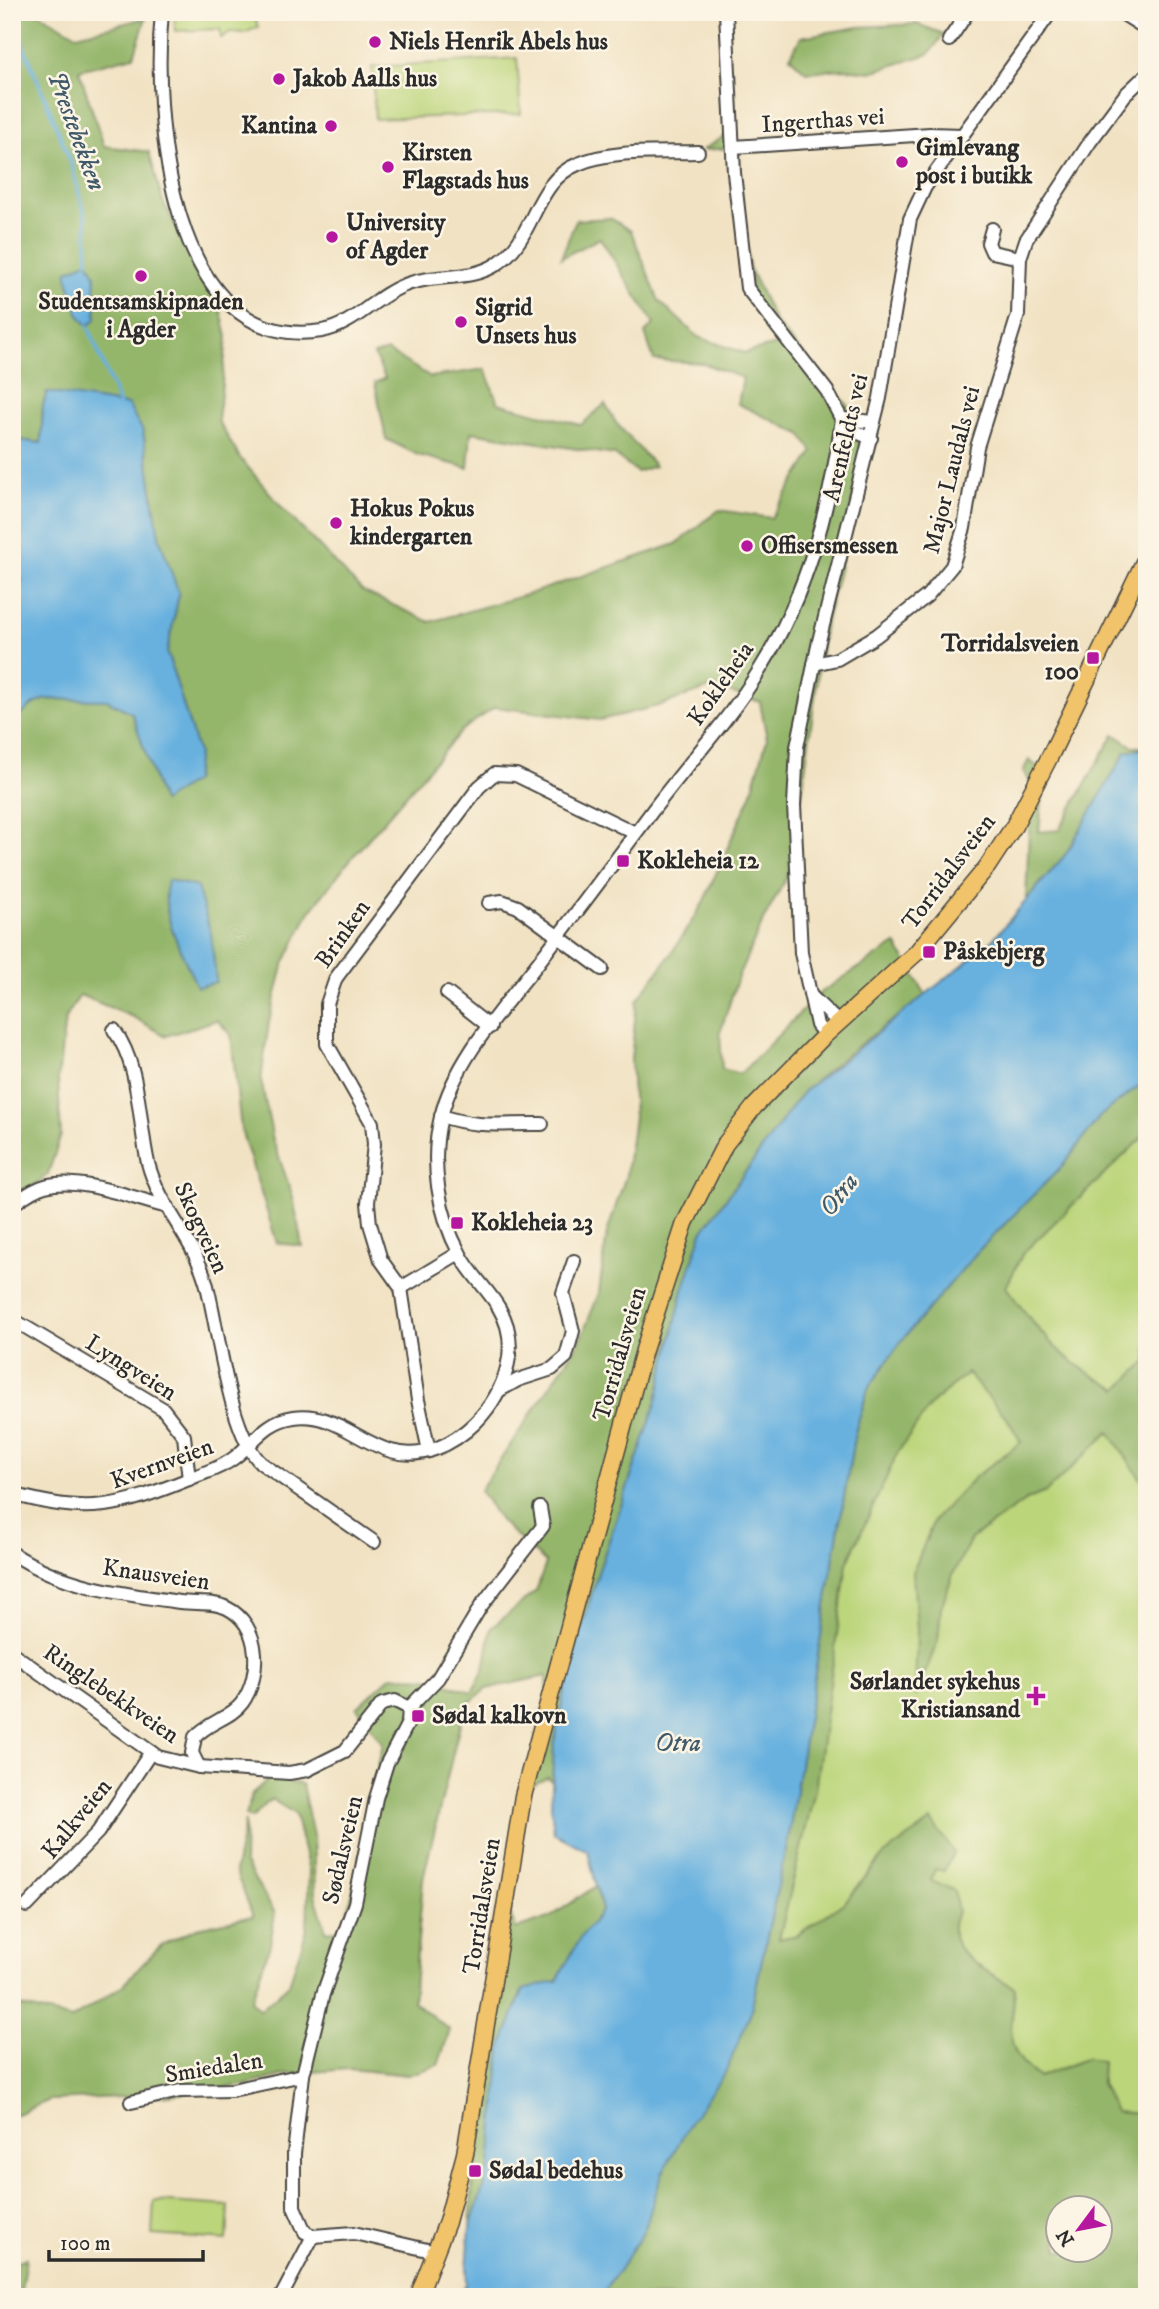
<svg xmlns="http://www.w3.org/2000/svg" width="1159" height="2309" font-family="'IM FELL DW Pica',serif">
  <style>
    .green { fill: #bbd57a; stroke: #738052; stroke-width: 2; fill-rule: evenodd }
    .forest { fill: #94b66a; stroke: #60704a; stroke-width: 2; fill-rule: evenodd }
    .water { fill: #67b1df; stroke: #496e85; stroke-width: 2 }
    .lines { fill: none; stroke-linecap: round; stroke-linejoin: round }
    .stream { stroke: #67b1df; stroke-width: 3.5 }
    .minor-casing { stroke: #494642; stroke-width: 16 }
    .major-casing { stroke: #494642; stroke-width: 19 }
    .minor { stroke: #fff; stroke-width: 12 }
    .major { stroke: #f1c36a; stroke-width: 16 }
    .poi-dot { fill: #b5179e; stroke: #fcf5e5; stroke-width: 2.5 }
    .labels { text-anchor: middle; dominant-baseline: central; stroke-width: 5; stroke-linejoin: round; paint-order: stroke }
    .poi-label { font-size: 24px; font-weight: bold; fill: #2b2b2b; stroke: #fcf5e5; text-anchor: start }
    .street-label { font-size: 24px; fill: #2b2b2b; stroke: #fcf5e5 }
    .water-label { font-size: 26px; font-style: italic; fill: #405a6a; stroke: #fcf5e5 }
  </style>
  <rect width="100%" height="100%" fill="#fcf5e5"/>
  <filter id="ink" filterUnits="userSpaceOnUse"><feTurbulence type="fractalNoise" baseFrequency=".0143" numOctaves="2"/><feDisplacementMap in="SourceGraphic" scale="14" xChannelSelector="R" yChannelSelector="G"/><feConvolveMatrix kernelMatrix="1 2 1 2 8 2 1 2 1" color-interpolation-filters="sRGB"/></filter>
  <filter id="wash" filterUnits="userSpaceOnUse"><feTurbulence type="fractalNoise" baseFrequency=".00686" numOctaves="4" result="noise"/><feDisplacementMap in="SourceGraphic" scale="28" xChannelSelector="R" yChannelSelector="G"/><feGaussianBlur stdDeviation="1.57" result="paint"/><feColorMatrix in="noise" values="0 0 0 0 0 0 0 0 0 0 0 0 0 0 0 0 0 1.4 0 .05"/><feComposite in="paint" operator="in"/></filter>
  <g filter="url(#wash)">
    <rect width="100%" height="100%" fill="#f1e2c3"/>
    <g class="green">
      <path d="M174,12H253L258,27L245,33L230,32L221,38L220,29L175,31Z"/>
      <path d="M517,58L521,114L375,119L372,67Z"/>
      <path d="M1147,963V2297H553L812,1396ZM1058,2208H1100V2250H1058Z"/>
      <path d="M154,2201L229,2206L227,2240L152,2235Z"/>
    </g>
    <g class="forest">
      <path d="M12,12H37L77,35L146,18L134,56L79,70L104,146L149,152L163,202L220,306L227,337L218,421L240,458L284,510L362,591L430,622L529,594L676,544L719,510L771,518L813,452L801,434L738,404L743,378L702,363L654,360L645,333L654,324L600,238L561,258L576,220L610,218L631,231L659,301L698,337L745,353L787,342L753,299L733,148L702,150L733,131L731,101L749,267L775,322L852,410L861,452L839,570L824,629L792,867L763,921L738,977L720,1033L722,1069L740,1074L821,992L896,944L926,995L847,1054L803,1092L702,1232L683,1290L656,1404L598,1573L565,1686L554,1745L552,1782L547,1777L528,1788L512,1853L506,1895V1902L516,1929L549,1918L596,1886L602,1910L580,1939L557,1981L522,1991L501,2048L490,2166L470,2228L477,2093L515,1831L548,1691L546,1676L486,1689L464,1707L423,1879L413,2001L450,2030L438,2065L408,2075L349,2069L288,2074L246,2085L169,2095L50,2100L12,2116V2004L72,2019L122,1986L161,1945L197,1928L253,1916L235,1870L245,1821L244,1862L275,1913L270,1945L251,2001L260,2010L289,1984L307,1929L309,1871L295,1814L271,1799L252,1818L246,1816L251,1795L270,1777L302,1784L313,1836L315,1895L326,1931L343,1929C361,1868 368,1806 383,1744L357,1708L391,1676L427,1678L472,1692L484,1670L491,1628L536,1591L546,1563L501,1522L480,1490L579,1343L599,1293L607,1233L626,1175L634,1117L631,1059L637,1000L671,954L703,903L751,795L767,739L760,702L713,687L658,706L600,720L495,707L462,730L345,866L309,913L283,966L269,1022L261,1080L273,1140L293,1197L302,1246L277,1243L241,1130L231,1035L217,1020L166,1036L133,1017L80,995L65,1019L58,1079L61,1135L48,1174L12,1205V723L32,705L46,699L107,700L132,713L162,801L194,781L198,753L167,652L179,594L159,537L143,431L128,406L47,392L43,406L41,443L12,439ZM88,262L95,275L96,318L88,325L79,315L67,276L68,271ZM168,880L197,887L211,934L216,982L197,986C184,956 158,913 168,880Z"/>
      <path d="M917,24L944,34L929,54L871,72L844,69L806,72L790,57L801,37L859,27Z"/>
      <path d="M387,351L431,377L485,369L498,403L581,425L605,404L616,423L655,466L637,472L615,455L471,432L468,468L418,455L386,439L375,383L385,378L374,355Z"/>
      <path d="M1114,734L1132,746L1147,748L1126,752L1066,854L1026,900L1031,783L1023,771L1029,760L1045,773L1039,832L1059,830Z"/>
      <path d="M1147,1080V1133L1023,1253L1006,1287C1042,1336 1062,1362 1118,1389L1147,1361V1488L1109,1432L1046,1492L1026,1500L971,1539L953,1574L941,1608L938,1641L915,1697L917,1630L913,1572L934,1520L974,1478L1021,1442L1007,1418L967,1373L933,1402L898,1452L847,1563L815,1790L779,1939L797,1935L845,1902L883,1856L931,1821L954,1852L944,1871L935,1869L931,1881L954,1890L958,1911C936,1949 988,1971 1015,1988C1012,2030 1001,2050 1039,2077L1087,2058L1102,2061L1101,2083L1115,2112L1147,2114V2297H601L644,2231L661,2174L750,2015L788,1839L835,1550L855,1432L868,1389L902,1340L978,1251L1064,1164L1100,1116ZM1058,2208H1100V2250H1058Z"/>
      <path d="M26,2258L20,2297H12V2264Z"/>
    </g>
    <g class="water">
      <path d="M88,261L95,275L96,319L88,326L79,315L67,276L68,271Z"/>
      <path d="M47,392L128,405L143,431L159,537L179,594L167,652L198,753L194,781L162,802L132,713L107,700L46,699L32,705L12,723V595L22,580L12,572V439L41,443L43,406Z"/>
      <path d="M1147,748V1080L1100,1116L1064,1164L978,1251L902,1340L868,1389L855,1432L835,1550L788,1839L750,2015L726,2071L691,2121L662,2174L644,2231L601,2297H458L466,2284L470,2228L490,2166L501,2048L523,1990L557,1981L580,1938L602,1910L588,1851L554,1833L551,1806L554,1745L565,1686L598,1573L656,1404L683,1290L702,1232L803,1092L989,944L1066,854L1126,752Z"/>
      <path d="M168,880L197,887L211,934L216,982L197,987C184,956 158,913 168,880Z"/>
    </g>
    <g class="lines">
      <g class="stream">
        <path d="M12,17L70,160L86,219L88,261"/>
        <path d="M88,326L119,404"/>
      </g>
    </g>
  </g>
  <g filter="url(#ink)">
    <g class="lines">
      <g class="minor-casing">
        <g id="minor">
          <path d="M162,12C152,113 169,355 322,331C355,325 375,296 405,285C434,273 470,282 497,264C536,238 533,182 578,164C613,149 661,153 698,152"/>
          <path d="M726,12L734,173L747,288L827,391L846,428L871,438"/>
          <path d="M1120,12L1147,29"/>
          <path d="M949,40L968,12"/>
          <path d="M919,138L951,151"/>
          <path d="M733,147L930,134L963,135"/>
          <path d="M992,229L988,243L992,252L1020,258"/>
          <path d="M842,419L874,422"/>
          <path d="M814,664L837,659L876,636L927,596L952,566L964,528L977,447L1018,315L1020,258L1026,240L1090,142L1125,95L1147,74"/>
          <path d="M489,903L502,901L518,907L602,969"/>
          <path d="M447,993L490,1027"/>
          <path d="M811,996L838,1022"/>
          <path d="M114,1030C141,1067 138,1120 148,1163C159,1206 194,1240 206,1282C219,1329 228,1431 261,1463L374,1542"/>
          <path d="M825,1035L817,1025L801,953L794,805L797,747L819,641L880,398L910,219L925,187L1051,12"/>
          <path d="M441,1116C481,1129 502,1123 542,1124"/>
          <path d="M12,1205C22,1198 33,1189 45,1186C80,1176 134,1199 168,1207"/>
          <path d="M401,1288L459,1253"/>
          <path d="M12,1319L163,1409L184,1436L189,1479"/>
          <path d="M500,1390L518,1380L552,1369L566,1357L573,1331L563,1293L574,1261"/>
          <path d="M429,1451L418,1400L401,1288L381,1260L370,1224L368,1203L374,1144L372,1123L327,1044V1004L336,978L479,787L494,774L516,775L635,833"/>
          <path d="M12,1494C89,1515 117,1508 189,1479C205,1472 220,1469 234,1458C255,1442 265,1421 294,1417C347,1409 376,1471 435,1449C451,1443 464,1434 476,1422C505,1392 522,1346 499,1308C488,1289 470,1274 460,1254C438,1214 430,1161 441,1117C454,1061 503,1008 538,963C577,912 615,861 653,810C688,763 729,720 759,671C807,594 830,508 842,419"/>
          <path d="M12,1553C63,1587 121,1594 180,1602C196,1604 213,1601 227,1608C261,1625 262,1675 242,1703C231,1718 208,1722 195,1737L192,1753L199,1767"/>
          <path d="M12,1653L158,1757L199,1767L289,1773L307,1770L345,1751L382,1704L395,1701L409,1708"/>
          <path d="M27,1906L98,1832L151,1752"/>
          <path d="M131,2102L180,2091L232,2090L303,2075"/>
          <path d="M436,2252L354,2233L313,2236L305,2232L294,2207V2154L303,2075L323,1994L355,1903L376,1798L387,1763L408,1723L409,1708L438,1678L481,1606L543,1526L540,1508"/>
          <path d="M281,2297L313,2236"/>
        </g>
      </g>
      <g class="major-casing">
        <path id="major" d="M418,2297L447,2222L465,2154L523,1796L644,1350L685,1223L725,1144L754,1107L825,1035L916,953L987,867L1014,826L1049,758L1147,556"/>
      </g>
      <use href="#minor" class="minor"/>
      <use href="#major" class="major"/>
    </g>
  </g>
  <g class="poi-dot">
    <circle cx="375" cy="42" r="7"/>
    <circle cx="279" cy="79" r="7"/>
    <circle cx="331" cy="126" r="7"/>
    <circle cx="902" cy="162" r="7"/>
    <circle cx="388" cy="167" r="7"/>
    <circle cx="332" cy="237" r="7"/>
    <circle cx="141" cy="276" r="7"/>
    <circle cx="461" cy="322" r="7"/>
    <circle cx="336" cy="523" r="7"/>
    <circle cx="747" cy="546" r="7"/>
    <rect x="1086" y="651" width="14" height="14" rx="3.5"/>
    <rect x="616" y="854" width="14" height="14" rx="3.5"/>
    <rect x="922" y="945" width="14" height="14" rx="3.5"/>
    <rect x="450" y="1216" width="14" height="14" rx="3.5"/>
    <path d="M1032.5 1685.5h7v7h7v7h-7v7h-7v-7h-7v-7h7z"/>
    <rect x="411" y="1709" width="14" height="14" rx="3.5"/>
    <rect x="468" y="2164" width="14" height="14" rx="3.5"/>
  </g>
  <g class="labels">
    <g class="poi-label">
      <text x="389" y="42">Niels Henrik Abels hus</text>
      <text x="293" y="79">Jakob Aalls hus</text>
      <text x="317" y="126" text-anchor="end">Kantina</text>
      <text x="916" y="148">Gimlevang<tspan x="916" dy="28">post i butikk</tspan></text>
      <text x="402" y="153">Kirsten<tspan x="402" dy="28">Flagstads hus</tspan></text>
      <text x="346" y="223">University<tspan x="346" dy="28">of Agder</tspan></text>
      <text x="141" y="302" text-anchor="middle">Studentsamskipnaden<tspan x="141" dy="28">i Agder</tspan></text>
      <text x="475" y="308">Sigrid<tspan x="475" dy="28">Unsets hus</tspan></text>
      <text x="350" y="509">Hokus Pokus<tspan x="350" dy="28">kindergarten</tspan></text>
      <text x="761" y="546">Offisersmessen</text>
      <text x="1079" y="644" text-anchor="end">Torridalsveien<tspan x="1079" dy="28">100</tspan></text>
      <text x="637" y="861">Kokleheia 12</text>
      <text x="943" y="952">Påskebjerg</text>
      <text x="471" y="1223">Kokleheia 23</text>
      <text x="1020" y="1682" text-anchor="end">Sørlandet sykehus<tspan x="1020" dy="28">Kristiansand</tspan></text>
      <text x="432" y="1716">Sødal kalkovn</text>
      <text x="489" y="2171">Sødal bedehus</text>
    </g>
    <g class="street-label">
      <text transform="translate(823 121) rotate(-4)">Ingerthas vei</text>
      <text transform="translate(846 438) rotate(-77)">Arenfeldts vei</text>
      <text transform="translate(952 470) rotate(-76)">Major Laudals vei</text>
      <text transform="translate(721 684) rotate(-55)">Kokleheia</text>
      <text transform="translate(949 872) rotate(-53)">Torridalsveien</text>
      <text transform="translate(343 934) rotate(-55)">Brinken</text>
      <text transform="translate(201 1228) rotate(65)">Skogveien</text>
      <text transform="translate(620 1354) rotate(-74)">Torridalsveien</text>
      <text transform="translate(131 1368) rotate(32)">Lyngveien</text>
      <text transform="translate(162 1464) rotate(-20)">Kvernveien</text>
      <text transform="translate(156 1575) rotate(8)">Knausveien</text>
      <text transform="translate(111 1694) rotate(34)">Ringlebekkveien</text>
      <text transform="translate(77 1819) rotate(-51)">Kalkveien</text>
      <text transform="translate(343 1850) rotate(-77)">Sødalsveien</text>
      <text transform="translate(482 1906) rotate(-81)">Torridalsveien</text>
      <text transform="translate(214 2068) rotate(-9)">Smiedalen</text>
    </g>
    <g class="water-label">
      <text transform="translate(76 131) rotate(70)">Prestebekken</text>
      <text transform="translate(839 1195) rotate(-52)">Otra</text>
      <text x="678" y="1743">Otra</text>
    </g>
  </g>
  <rect width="1159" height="2309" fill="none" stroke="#fcf5e5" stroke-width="42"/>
  <g transform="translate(1079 2229) rotate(238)"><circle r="33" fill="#fcf5e5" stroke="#a8a49b" stroke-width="2"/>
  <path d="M0-5L12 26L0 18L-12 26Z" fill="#b5179e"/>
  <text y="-10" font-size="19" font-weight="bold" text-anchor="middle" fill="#2b2b2b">N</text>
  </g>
  <path d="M49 2250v10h154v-10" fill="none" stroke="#2b2b2b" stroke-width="3.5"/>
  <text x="60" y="2250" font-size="21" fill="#2b2b2b" stroke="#fcf5e5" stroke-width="5" paint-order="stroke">100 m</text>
</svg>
